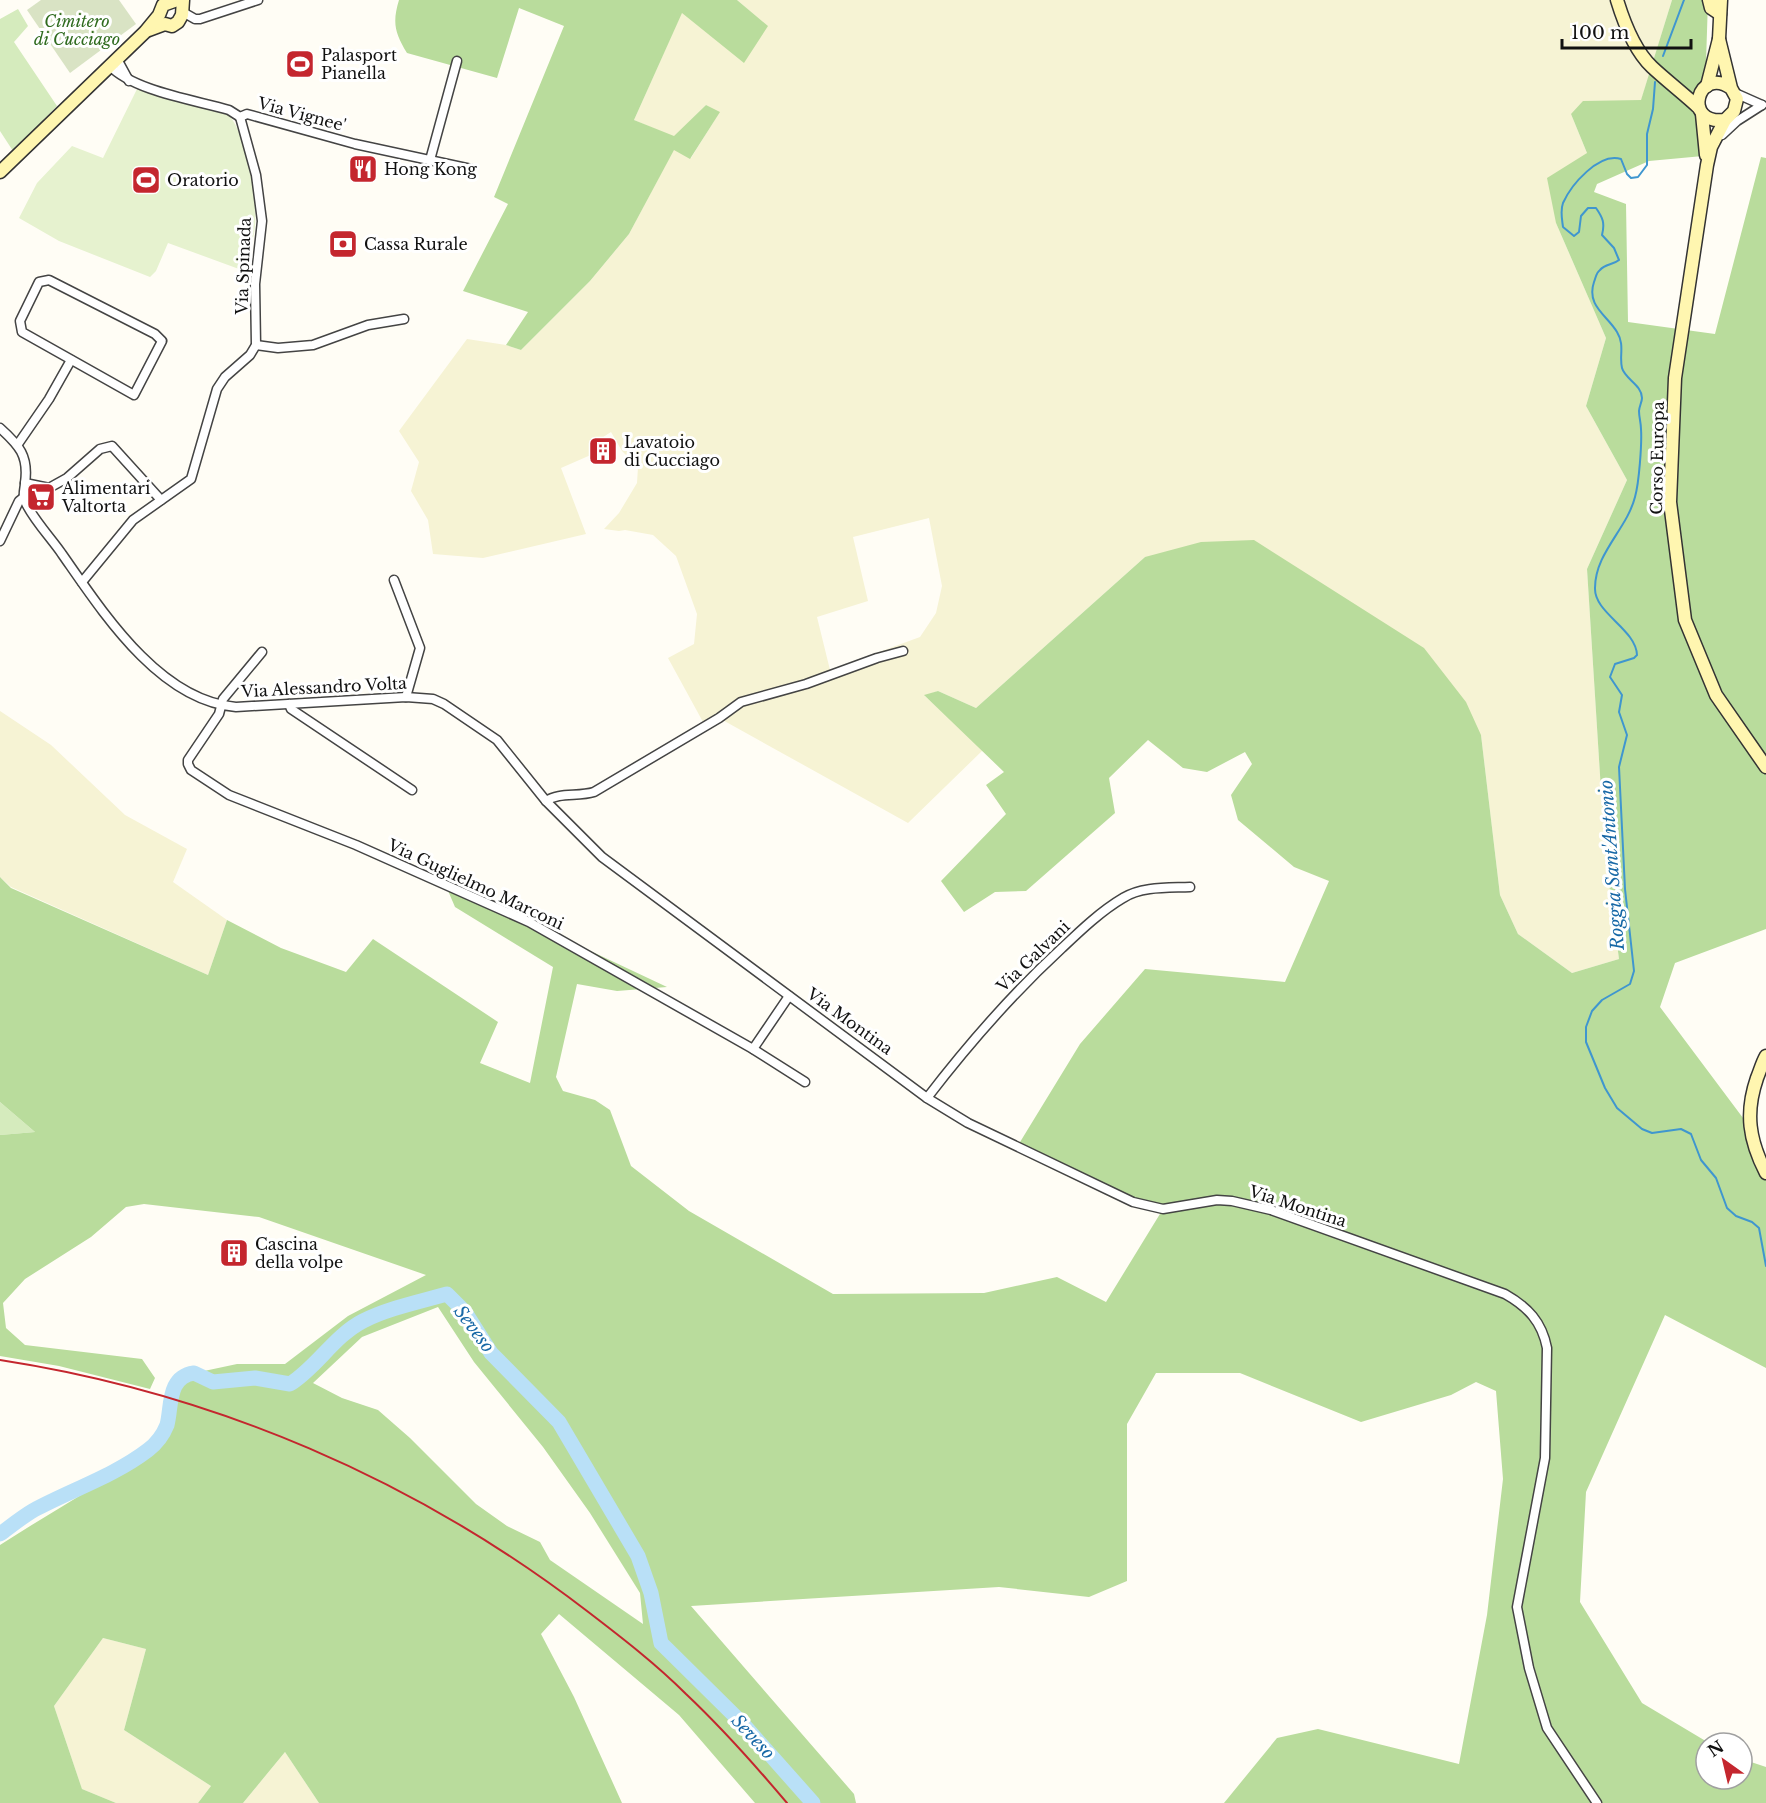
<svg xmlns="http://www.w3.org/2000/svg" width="1766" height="1803" font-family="'Libre Baskerville',serif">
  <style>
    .farmland { fill: #f6f3d4; fill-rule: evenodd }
    .green { fill: #d5ebbd }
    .forest { fill: #b9dc9c; fill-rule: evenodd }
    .cemetery { fill: #d9e3c4 }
    .pitch { fill: #e6f2cf }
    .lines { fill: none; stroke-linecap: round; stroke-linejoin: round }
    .stream { stroke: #3f96cf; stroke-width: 2 }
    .river { stroke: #b9e0f7; stroke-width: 15 }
    .street-casing { stroke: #444; stroke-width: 11 }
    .secondary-casing { stroke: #333; stroke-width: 15 }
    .street { stroke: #fff; stroke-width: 8 }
    .secondary { stroke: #fff6b0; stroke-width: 12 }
    .rail { stroke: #c4262e; stroke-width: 2 }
    .labels { text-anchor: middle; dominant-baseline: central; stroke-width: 6; stroke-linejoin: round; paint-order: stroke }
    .park-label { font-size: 16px; font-style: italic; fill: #2f6b1f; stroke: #fff }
    .poi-label { font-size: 16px; fill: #111; stroke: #fff; text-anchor: start }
    .street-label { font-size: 16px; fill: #111; stroke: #fff }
    .water-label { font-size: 18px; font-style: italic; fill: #1768a6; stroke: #fff }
  </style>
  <rect width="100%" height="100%" fill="#fffdf5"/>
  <g class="farmland">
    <path d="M737,0H1672L1641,101L1571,114L1587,153L1556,223L1606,338L1586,406L1627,480L1587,569L1605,854L1619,959L1572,973L1518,934L1500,895L1481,735L1145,557L976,708L938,691L925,696L983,750L908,823L719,718L716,714L703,722L668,658L694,644L697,614L676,556L653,535L625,530L619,531L604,529L619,513L637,483L638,467L622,451L611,432L589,446L593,454L561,468L586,534L483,558L433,554L428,520L411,491L419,462L399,431L467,339L506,345L521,350L590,281L629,234L674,149L691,158L719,113L706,105L674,137L634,120L682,12L744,62L767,26ZM929,518L942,586L936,613L920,637L830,670L817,617L868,601L853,537Z"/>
    <path d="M0,711L51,745L125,815L187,849L173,882L227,920L208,975L11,887L0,877Z"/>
    <path d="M103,1638L146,1649L124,1730L211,1786L198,1803H116L82,1789L54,1706Z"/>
    <path d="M285,1752L319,1803H243Z"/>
  </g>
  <g class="green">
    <path d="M18,9L28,26L14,42L57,106L13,151L0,131V19Z"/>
    <path d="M0,1102L35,1132L0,1135Z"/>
  </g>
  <g class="forest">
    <path d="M399,0H737L768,26L744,63L682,13L634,120L674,136L706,105L720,112L690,159L674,150L629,234L590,281L521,350L506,345L528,312L463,291L508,204L494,197L564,26L519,8L497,78L407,53C395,33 392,23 399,0Z"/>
    <path d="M1672,0H1708L1703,156L1649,161L1597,184L1594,192L1626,204L1628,322L1715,334L1761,157L1766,158V929L1675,963L1660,1007L1749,1126L1766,1173V1368L1665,1315L1586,1492L1580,1602L1642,1703L1709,1743H1706V1779H1742V1759L1766,1767V1803H1224L1277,1738L1318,1729L1459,1764L1487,1615L1503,1479L1496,1391L1476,1382L1451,1395L1361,1422L1240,1373H1156L1127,1424V1581L1089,1597L999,1587L691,1606L854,1794L856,1803H755L679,1715L559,1614L541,1634L574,1697L622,1803H319L285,1752L243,1803H198L211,1786L124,1730L146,1649L103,1638L54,1706L82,1789L116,1803H0V1545C31,1525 63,1506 94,1487C115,1474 147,1457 161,1437C176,1415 161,1389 190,1374L237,1364H285L348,1316L426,1275L259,1217L144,1204L126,1207L91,1237L25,1279L3,1303L6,1328L25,1345L142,1359L155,1378L150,1389L59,1366L0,1356V1135L35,1132L0,1102V877L11,888L208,975L227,920L281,948L346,972L373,939L498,1022L480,1063L530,1083L553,967L455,907L446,886L529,922L667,987L617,991L577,984L556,1077L563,1091L595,1100L610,1110L631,1166L689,1211L833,1294L984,1293L1057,1277L1106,1302L1163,1209L1133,1202L1017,1147L1080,1044L1145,969L1285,982L1329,881L1294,867L1238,820L1231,795L1252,764L1245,752L1207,772L1183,768L1148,740L1109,778L1115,813L1026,891L995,892L964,912L941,881L1006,814L986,785L1004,772L924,695L938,691L976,708L1145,557L1201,542L1254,540L1424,648L1466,702L1481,735L1500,895L1518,934L1572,973L1619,959L1605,854L1587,569L1627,480L1586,406L1606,338L1556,223L1547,178L1587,153L1571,114L1583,101L1641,100ZM438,1307L474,1362L543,1447L590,1513L640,1593L643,1624L550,1560L540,1542L507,1526L476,1504L410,1438L378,1410L342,1398L313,1383L362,1337Z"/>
  </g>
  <path class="cemetery" d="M41,0H119L136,24L70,73L27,10Z"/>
  <path class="pitch" d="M138,87L226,113C246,127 258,201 255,225C254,242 247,254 239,269L168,243L156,271L150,277L59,241L19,218L37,183L72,146L103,158Z"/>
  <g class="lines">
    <g class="stream">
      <path d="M1663,56L1684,0"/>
      <path d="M1655,82L1653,109L1647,134V165L1638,177L1631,178L1627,174L1621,159C1599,152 1571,185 1563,203C1560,211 1562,219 1563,227L1574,236L1579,232L1581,216L1588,208H1596C1603,218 1605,223 1602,235L1614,248L1619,260C1613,265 1605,264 1600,270C1596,273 1596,277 1594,282C1586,306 1607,315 1617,332C1625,345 1619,356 1622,368C1625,379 1642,385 1642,398C1642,402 1639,407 1639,411C1639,417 1641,423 1641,429C1642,444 1639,483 1635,497C1627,529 1595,553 1595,588C1594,613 1636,629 1637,655L1634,658L1615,664L1610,677L1622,695L1619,712L1627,735L1619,767L1625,889L1634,971L1630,984L1602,1000L1592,1011L1586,1027V1042L1605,1088L1617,1108L1642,1129L1652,1133L1681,1129L1691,1134L1701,1160L1716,1178L1727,1208L1736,1216L1752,1222L1759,1228L1766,1266"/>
    </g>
    <path class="river" d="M0,1534C11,1526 22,1517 34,1510C71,1490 114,1476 148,1450C156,1444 163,1435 167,1425C172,1406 167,1377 194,1373L213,1382L255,1378L290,1384C317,1367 334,1336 363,1321C389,1308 419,1302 447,1294L465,1312L491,1353L559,1422L638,1556L651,1593L661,1643L743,1724L813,1803"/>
    <g class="street-casing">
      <g id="street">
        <path d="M181,11L195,19H200L258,0"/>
        <path d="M117,59L129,81"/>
        <path d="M109,65C133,91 195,100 229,110L240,117"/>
        <path d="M1735,93L1762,105"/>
        <path d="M240,117L247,114L355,144L471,169"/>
        <path d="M1722,135L1737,121L1762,105"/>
        <path d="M430,160L457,61"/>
        <path d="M49,280L155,334L162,341L134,395L22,332L20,321L39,282Z"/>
        <path d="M256,345L278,348L313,345L368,325L404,319"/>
        <path d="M0,428C19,445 29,456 25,483C25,489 22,495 25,501C31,517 52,539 62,554C102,611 159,701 236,707L406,697L433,699L444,704L497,740L546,801L602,857L927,1098L968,1123L1133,1202L1163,1209L1217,1200L1232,1201L1271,1210L1505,1294C1528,1307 1542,1322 1547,1348L1545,1458L1517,1607L1529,1668L1547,1728L1597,1803"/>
        <path d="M18,444L49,399L71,360"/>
        <path d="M25,483L49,488L67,478L100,449L112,446L161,500"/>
        <path d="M0,541L19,501L24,497"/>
        <path d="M394,580L420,648L406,697"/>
        <path d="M82,582L133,520L191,479L217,389L225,377L250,355L256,345L255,284L262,221L256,175L240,117"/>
        <path d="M262,652L223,699L219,714L188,760V764L191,770L229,795L356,845L529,922L753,1049L805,1082"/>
        <path d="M289,704L291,709L412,790"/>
        <path d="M546,801C559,792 578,797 594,792L719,718L741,702L806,684L877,658L903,651"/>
        <path d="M753,1049L789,996"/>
        <path d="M927,1098C970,1042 1011,995 1062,948C1081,930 1101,911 1123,898C1142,886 1169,888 1190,887"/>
      </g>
    </g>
    <g class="secondary-casing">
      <g id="secondary">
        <path d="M1617,0C1624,23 1634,50 1652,67C1667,81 1684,94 1699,108"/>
        <path d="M1709,0L1711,8L1720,14"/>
        <path d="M149,30L165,24L172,26L178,22L182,15L183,0"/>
        <path d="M1719,39L1731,88L1737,99L1734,111L1725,120C1681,125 1698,65 1731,88"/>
        <path d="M1707,86L1719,39L1721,0"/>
        <path d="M1702,114L1706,155"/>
        <path d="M1725,120L1711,147L1707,165L1675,378L1670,502L1685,620L1716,695L1766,767"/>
        <path d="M0,172L145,32L159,15L163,5L177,0"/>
        <path d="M1766,1056C1762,1063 1760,1071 1757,1078C1745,1113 1749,1140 1766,1173"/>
      </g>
    </g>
    <use href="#street" class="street"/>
    <use href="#secondary" class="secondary"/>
    <path class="rail" d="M0,1360C214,1393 415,1479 587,1611C621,1637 656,1664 686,1694C722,1728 755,1765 787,1803"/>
  </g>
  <defs>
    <g id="stadium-square" transform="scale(1.5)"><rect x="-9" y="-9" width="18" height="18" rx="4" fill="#c4262e" stroke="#fff"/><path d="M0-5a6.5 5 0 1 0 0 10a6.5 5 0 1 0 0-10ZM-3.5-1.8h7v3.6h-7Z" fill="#fff"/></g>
    <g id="restaurant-square" transform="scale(1.5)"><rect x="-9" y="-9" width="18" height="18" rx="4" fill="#c4262e" stroke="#fff"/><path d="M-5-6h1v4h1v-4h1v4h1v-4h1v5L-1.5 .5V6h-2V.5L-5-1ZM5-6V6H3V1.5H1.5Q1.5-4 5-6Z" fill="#fff"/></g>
    <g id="bank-square" transform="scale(1.5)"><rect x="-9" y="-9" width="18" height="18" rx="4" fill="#c4262e" stroke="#fff"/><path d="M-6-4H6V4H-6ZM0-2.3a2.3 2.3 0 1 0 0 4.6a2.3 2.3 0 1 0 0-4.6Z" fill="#fff"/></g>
    <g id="building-square" transform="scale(1.5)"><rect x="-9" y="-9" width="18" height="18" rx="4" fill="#c4262e" stroke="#fff"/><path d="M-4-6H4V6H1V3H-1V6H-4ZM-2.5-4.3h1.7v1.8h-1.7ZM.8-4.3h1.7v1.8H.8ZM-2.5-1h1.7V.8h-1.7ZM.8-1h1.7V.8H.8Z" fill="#fff"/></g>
    <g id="supermarket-square" transform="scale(1.5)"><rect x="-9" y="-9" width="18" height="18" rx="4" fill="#c4262e" stroke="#fff"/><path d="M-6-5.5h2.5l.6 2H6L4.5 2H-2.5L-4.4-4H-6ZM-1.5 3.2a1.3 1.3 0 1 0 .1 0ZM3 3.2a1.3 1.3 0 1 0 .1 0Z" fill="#fff"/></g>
  </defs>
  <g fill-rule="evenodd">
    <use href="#stadium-square" x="300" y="64"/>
    <use href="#restaurant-square" x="363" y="169"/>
    <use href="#stadium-square" x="146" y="180"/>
    <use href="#bank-square" x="343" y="244"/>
    <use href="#building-square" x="603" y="451"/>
    <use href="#supermarket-square" x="41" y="497"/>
    <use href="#building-square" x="234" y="1253"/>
  </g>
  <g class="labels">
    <g class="park-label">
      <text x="77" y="21">Cimitero<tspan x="77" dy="18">di Cucciago</tspan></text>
    </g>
    <g class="poi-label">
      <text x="321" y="55">Palasport<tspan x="321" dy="18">Pianella</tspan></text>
      <text x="384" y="169">Hong Kong</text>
      <text x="167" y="180">Oratorio</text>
      <text x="364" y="244">Cassa Rurale</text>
      <text x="624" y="442">Lavatoio<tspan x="624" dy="18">di Cucciago</tspan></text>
      <text x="62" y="488">Alimentari<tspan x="62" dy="18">Valtorta</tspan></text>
      <text x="255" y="1244">Cascina<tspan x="255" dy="18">della volpe</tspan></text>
    </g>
    <g class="street-label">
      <text transform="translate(302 114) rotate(15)">Via Vignee'</text>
      <text transform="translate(243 266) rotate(-88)">Via Spinada</text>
      <text transform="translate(1657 458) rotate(-89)">Corso Europa</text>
      <text transform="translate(324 687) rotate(-3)">Via Alessandro Volta</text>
      <text transform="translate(476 884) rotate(25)">Via Guglielmo Marconi</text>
      <text transform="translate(1033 956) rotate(-44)">Via Galvani</text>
      <text transform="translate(850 1021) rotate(36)">Via Montina</text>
      <text transform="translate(1298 1206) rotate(18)">Via Montina</text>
    </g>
    <g class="water-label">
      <text transform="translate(1612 865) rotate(-94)">Roggia Sant'Antonio</text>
      <text transform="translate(474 1329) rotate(53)">Seveso</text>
      <text transform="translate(753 1737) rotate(47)">Seveso</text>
    </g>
  </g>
  <g transform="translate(1724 1761) rotate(326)"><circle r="28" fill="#ffffff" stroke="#a0a0a0" stroke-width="1.5"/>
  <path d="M0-4.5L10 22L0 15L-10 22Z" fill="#c4262e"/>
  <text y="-9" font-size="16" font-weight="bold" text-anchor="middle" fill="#111111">N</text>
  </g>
  <path d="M1562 39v9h129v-9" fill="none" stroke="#111111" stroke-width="3"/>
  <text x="1571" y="39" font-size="18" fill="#111111" stroke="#ffffff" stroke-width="4.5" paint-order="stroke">100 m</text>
</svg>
